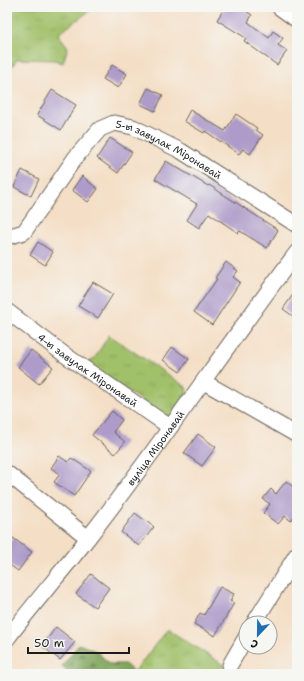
<svg xmlns="http://www.w3.org/2000/svg" width="304" height="681" font-family="'Shantell Sans',sans-serif">
  <style>
    .grass { fill: url(#grass-tufts); stroke: #5e6e42 }
    .forest { fill: url(#forest-firs); stroke: #4e613c }
    .building { fill: #ae9bc9 }
    .lines { fill: none; stroke-linecap: round; stroke-linejoin: round }
    .street-casing { stroke: #686058; stroke-width: 17 }
    .street { stroke: #fff; stroke-width: 15 }
    .labels { text-anchor: middle; dominant-baseline: central; stroke-width: 3; stroke-linejoin: round; paint-order: stroke }
    .street-label { font-size: 10px; fill: #1c1c1c; stroke: #f6f6f2 }
  </style>
  <defs>
    <pattern id="grass-tufts" width="24" height="20" patternUnits="userSpaceOnUse"><rect width="24" height="20" fill="#a0c069"/><path d="M3 7l-1-3M5 7V3M7 7l1-3M15 17l-1-3M17 17v-4M19 17l1-3" fill="none" stroke="#89a45a"/></pattern>
    <pattern id="forest-firs" width="22" height="20" patternUnits="userSpaceOnUse"><rect width="22" height="20" fill="#80a65d"/><path d="M5 1l3.5 6h-7zM16 11l3.5 6h-7z" fill="#68864c"/></pattern>
  </defs>
  <rect width="100%" height="100%" fill="#f6f6f2"/>
  <filter id="ink" filterUnits="userSpaceOnUse"><feTurbulence type="fractalNoise" baseFrequency=".025" numOctaves="2"/><feDisplacementMap in="SourceGraphic" scale="8" xChannelSelector="R" yChannelSelector="G"/><feConvolveMatrix kernelMatrix="1 2 1 2 8 2 1 2 1" color-interpolation-filters="sRGB"/></filter>
  <filter id="wash" filterUnits="userSpaceOnUse"><feTurbulence type="fractalNoise" baseFrequency=".012" numOctaves="4" result="noise"/><feDisplacementMap in="SourceGraphic" scale="16" xChannelSelector="R" yChannelSelector="G"/><feGaussianBlur stdDeviation="0.9" result="paint"/><feColorMatrix in="noise" values="0 0 0 0 0 0 0 0 0 0 0 0 0 0 0 0 0 1.4 0 .05"/><feComposite in="paint" operator="in"/></filter>
  <g filter="url(#wash)">
    <rect width="100%" height="100%" fill="#f4dfc6"/>
    <g class="grass">
      <path d="M7,7H95L58,34L68,47L63,63L54,60L17,59L7,74Z"/>
      <path d="M109,335L186,387L187,393L171,417H166L88,365L90,361L94,359Z"/>
      <path d="M167,629L238,674H136L135,671Z"/>
    </g>
    <path class="forest" d="M79,644L96,651L110,664H125L136,674H70L62,666Z"/>
    <g id="blocks">
      <g class="building">
        <path d="M225,7H240L252,15L248,22L269,38L273,31L283,38L278,45L287,51L277,65L244,41L246,38L217,20Z"/>
        <path d="M112,65L127,74L118,88L103,79Z"/>
        <path d="M148,88L163,95L155,111L140,104Z"/>
        <path d="M52,90L76,105L61,130L37,115Z"/>
        <path d="M190,110L225,131L236,114L257,128L256,130L263,135L250,154L243,149L239,154L205,131L204,133L184,121Z"/>
        <path d="M110,138L132,152L118,173L97,158Z"/>
        <path d="M166,161L208,186L209,185L278,230L267,248L240,231L238,233L209,213L199,228L187,220L197,204L155,179Z"/>
        <path d="M22,170L39,179L31,196L14,187Z"/>
        <path d="M82,176L98,189L88,202L72,190Z"/>
        <path d="M38,242L53,252L45,265L30,255Z"/>
        <path d="M226,262L238,271L233,277L240,282L212,325L194,312L217,279L215,278Z"/>
        <path d="M93,282L113,294L98,318L78,306Z"/>
        <path d="M297,289V319L283,309Z"/>
        <path d="M172,347L189,359L180,372L163,360Z"/>
        <path d="M31,350L53,367L39,384L18,367Z"/>
        <path d="M112,411L122,420L113,432L125,442L115,454L92,435Z"/>
        <path d="M198,434L216,447L202,466L184,453Z"/>
        <path d="M59,456L68,462L71,458L91,471L74,496L54,482L60,474L51,468Z"/>
        <path d="M286,481L297,490V501L293,507L297,510V513L291,521L285,516L278,524L263,513L270,504L263,499L271,489L276,494Z"/>
        <path d="M135,513L154,527L139,546L121,532Z"/>
        <path d="M13,538L32,552L18,571L7,563V546Z"/>
        <path d="M91,574L109,588L95,607L76,594Z"/>
        <path d="M220,587L234,594L230,601L234,603L215,636L194,624L200,613L204,615Z"/>
        <path d="M56,627L75,642L60,660L42,646Z"/>
      </g>
    </g>
  </g>
  <g filter="url(#ink)">
    <use href="#blocks" fill-opacity="0" stroke="#686058" stroke-width="1"/>
    <g class="lines">
      <g class="street-casing">
        <g id="street">
          <path d="M279,7L297,20"/>
          <path id="s1" d="M7,237L24,232L75,158L100,129L114,123L133,127L181,151L297,225"/>
          <path id="s2" d="M7,311L65,355L170,427"/>
          <path d="M204,382L297,435"/>
          <path d="M7,473L88,538"/>
          <path d="M254,623L297,554"/>
          <path id="s3" d="M7,639C33,604 62,572 88,538C161,445 226,346 297,252"/>
          <path d="M230,665L246,637"/>
        </g>
      </g>
      <use href="#street" class="street"/>
    </g>
  </g>
  <g class="labels">
    <g class="street-label">
      <text stroke="none"><textPath href="#s1" startOffset="222">5-ы завулак Міронавай</textPath></text>
      <text stroke="none"><textPath href="#s2" startOffset="100">4-ы завулак Міронавай</textPath></text>
      <text stroke="none"><textPath href="#s3" startOffset="242">вуліца Міронавай</textPath></text>
    </g>
  </g>
  <rect width="304" height="681" fill="none" stroke="#f6f6f2" stroke-width="24"/>
  <g transform="translate(258 635) rotate(202)"><circle r="19" fill="#f6f6f2" stroke="#9f9f9c"/>
  <path d="M0-3L7 15L0 10L-7 15Z" fill="#1f6fb2"/>
  <text y="-6" font-size="11" font-weight="bold" text-anchor="middle" fill="#1c1c1c">С</text>
  </g>
  <path d="M28 647v6h101v-6" fill="none" stroke="#1c1c1c" stroke-width="2"/>
  <text x="34" y="647" font-size="12" fill="#1c1c1c" stroke="#f6f6f2" stroke-width="3" paint-order="stroke">50 m</text>
</svg>
